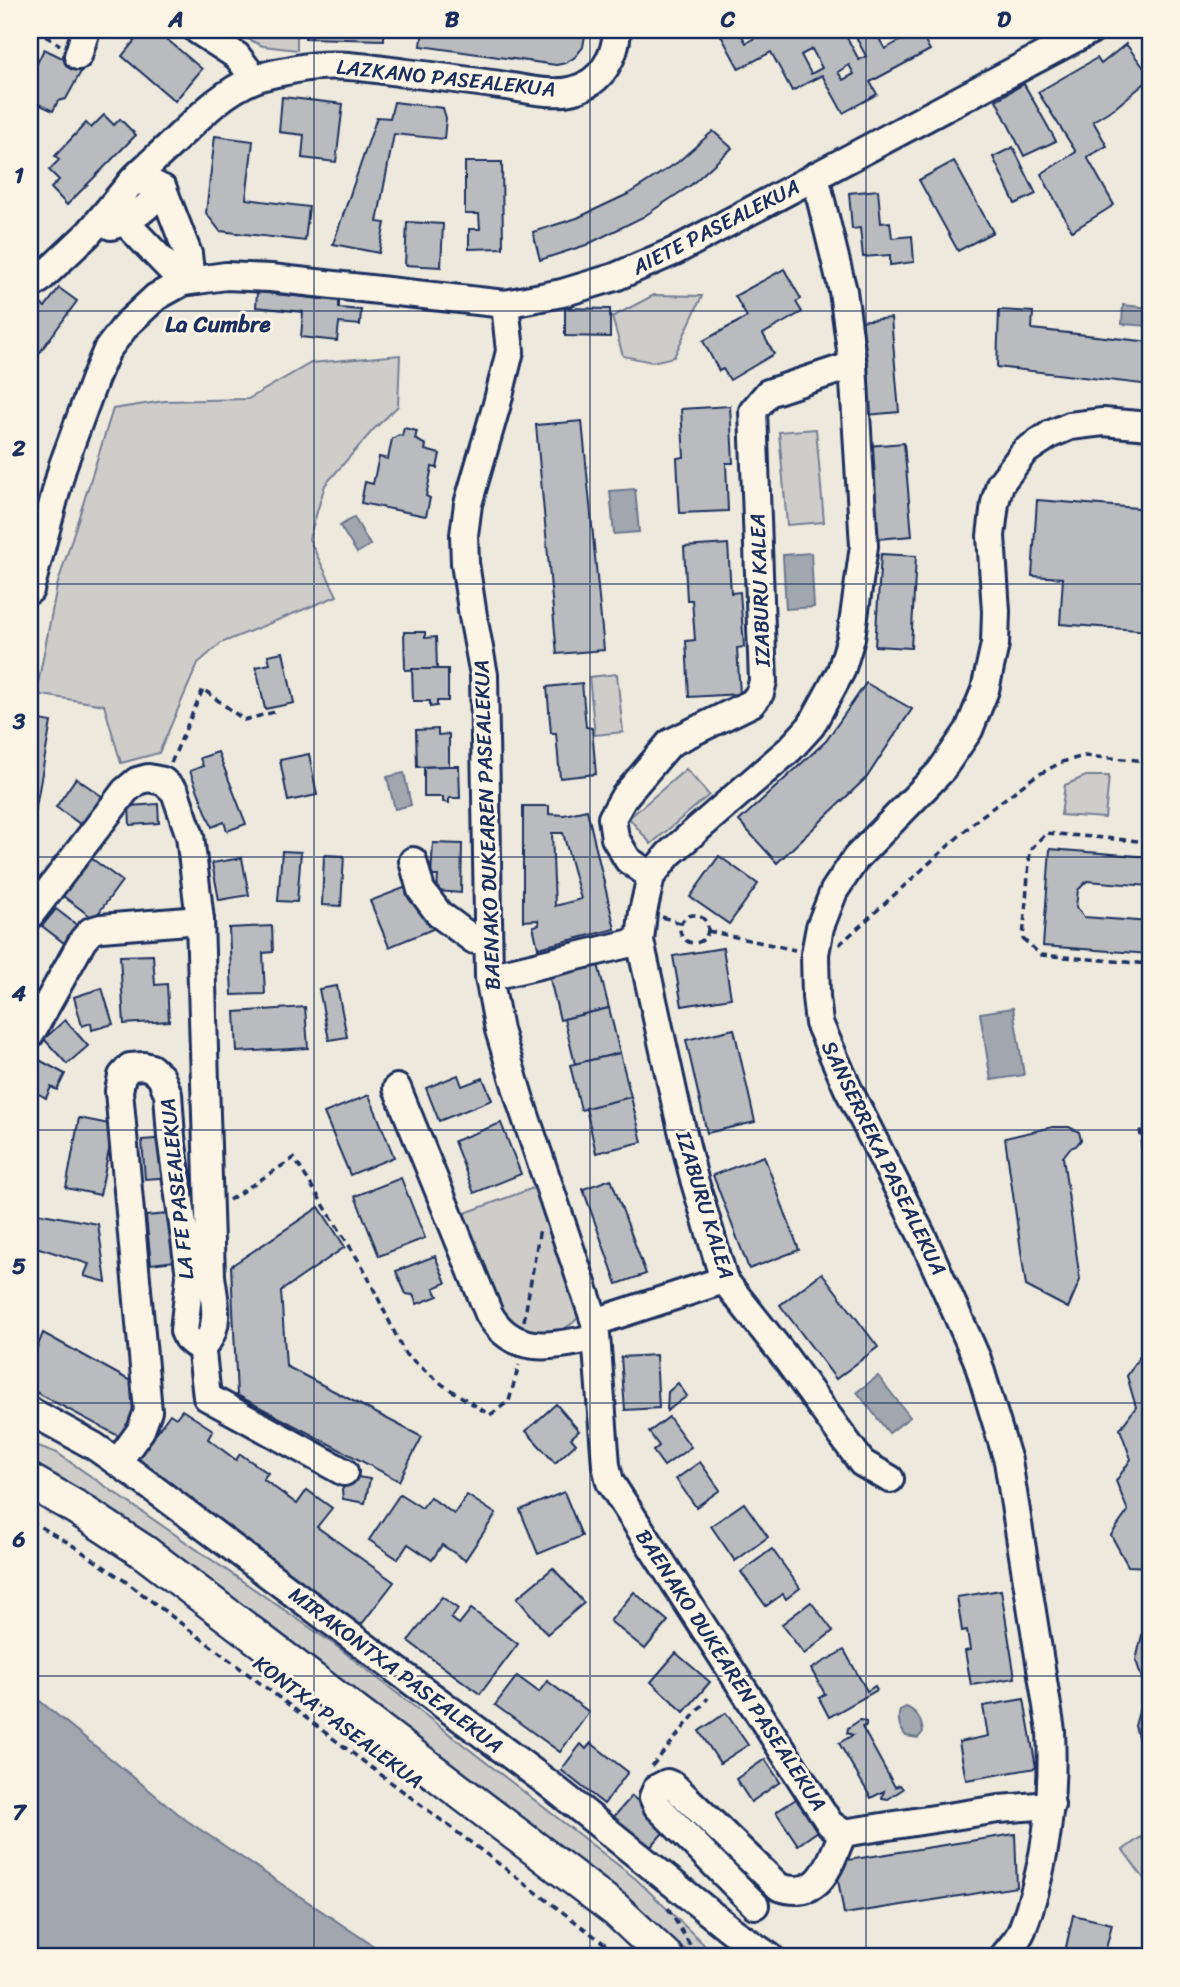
<svg xmlns="http://www.w3.org/2000/svg" width="1180" height="1987" font-family="Sriracha,sans-serif">
  <style>
    .green { fill: #cfcdca; stroke: #757e94; stroke-width: 2 }
    .water { fill: #a2a7af; stroke: #6c778f; stroke-width: 2 }
    .building { fill: #babbbe; stroke: #1b2f5e; stroke-width: 2; fill-rule: evenodd }
    .lines { fill: none; stroke-linecap: round; stroke-linejoin: round }
    .minor-casing { stroke: #1b2f5e; stroke-width: 32 }
    .major-casing { stroke: #1b2f5e; stroke-width: 38 }
    .path { stroke: #1b2f5e; stroke-width: 3.5; stroke-dasharray: 7 5; stroke-linecap: butt }
    .minor { stroke: #fcf5e5; stroke-width: 26 }
    .major { stroke: #fcf5e5; stroke-width: 33 }
    .grid { fill: none; stroke: #1b2f5e; stroke-width: 2; stroke-opacity: 0.55 }
    .labels { text-anchor: middle; dominant-baseline: central; stroke-width: 6; stroke-linejoin: round; paint-order: stroke }
    .street-label { font-size: 21px; fill: #1b2f5e; stroke: #fcf5e5 }
    .neighbourhood-label { font-size: 23px; font-weight: bold; fill: #1b2f5e; stroke: #fcf5e5 }
    .neatline { fill: none; stroke: #1b2f5e; stroke-width: 2.5 }
    .grid-label { font-size: 23px; text-anchor: middle; font-weight: bold; fill: #1b2f5e }
  </style>
  <rect width="100%" height="100%" fill="#eee9dd"/>
  <filter id="ink" filterUnits="userSpaceOnUse"><feTurbulence type="fractalNoise" baseFrequency=".0143" numOctaves="2"/><feDisplacementMap in="SourceGraphic" scale="14" xChannelSelector="R" yChannelSelector="G"/><feConvolveMatrix kernelMatrix="1 2 1 2 8 2 1 2 1" color-interpolation-filters="sRGB"/></filter>
  <g filter="url(#ink)">
    <g class="green">
      <path d="M228,30H297V50L263,46Z"/>
      <path d="M654,295L702,296L674,357L652,362L623,356L612,317Z"/>
      <path d="M400,355L398,406L373,430L325,485L309,539L337,596L221,643L198,663L159,753L121,763L104,705L36,694L57,586L113,409L164,401L248,399L311,363Z"/>
      <path d="M816,429L824,522L787,525L779,432Z"/>
      <path d="M617,674L623,732L595,735L589,677Z"/>
      <path d="M686,769L709,795L651,844L629,818Z"/>
      <path d="M1086,776H1109L1105,818L1061,815L1065,785Z"/>
      <path d="M536,1187L579,1306L578,1318C557,1340 526,1337 505,1318L462,1214Z"/>
      <path d="M30,1443L57,1453L335,1645L636,1879L717,1957H693L680,1945L674,1947L30,1472Z"/>
      <path d="M1141,1837L1150,1850V1887L1123,1850Z"/>
    </g>
    <g class="water">
      <path d="M1123,305L1150,308V326L1122,324Z"/>
      <path d="M635,489L639,532L614,534L610,491Z"/>
      <path d="M354,517L370,545L357,553L340,526Z"/>
      <path d="M811,553L814,607L786,609L783,555Z"/>
      <path d="M404,773L411,805L395,809L387,777Z"/>
      <path d="M1013,1008L1024,1075L991,1080L980,1013Z"/>
      <path d="M878,1376L910,1417L889,1433L857,1392Z"/>
      <path d="M30,1693L186,1820L390,1957H30Z"/>
      <path d="M906,1707C918,1712 921,1720 923,1732L918,1738L906,1736C899,1728 897,1720 900,1710Z"/>
    </g>
    <g class="building">
      <path d="M143,30H156L202,69L175,101L122,56Z"/>
      <path d="M305,30H384V40L305,38Z"/>
      <path d="M423,30H547L585,35L583,47L575,57L566,63L556,65L421,46Z"/>
      <path d="M718,30H739L746,43L766,32L765,30H805L807,32L811,30H830L833,35L843,30L859,60L866,56L852,30H874L885,49L919,30L930,50L870,82L877,94L843,113L822,75L792,91L771,52L739,69ZM812,49L822,68L811,74L801,55ZM849,65L854,74L843,80L838,72Z"/>
      <path d="M1126,44L1150,76V79L1116,107L1093,121L1107,146L1087,157L1114,205L1072,231L1041,174L1076,152L1038,92L1097,58L1101,64Z"/>
      <path d="M44,49L83,68L66,99L58,101L53,111L30,100V78Z"/>
      <path d="M1024,84L1056,141L1024,156L996,100Z"/>
      <path d="M282,97L343,104L336,162L302,158L304,135L279,132Z"/>
      <path d="M394,102L443,108L446,118L444,139L394,134L377,222L385,223L379,253L333,244L377,117L390,118Z"/>
      <path d="M104,115L114,125L120,119L136,135L67,205L51,188L59,180L49,170L59,160L55,156L86,123L91,128Z"/>
      <path d="M713,131L732,148L691,185L643,217L586,245L540,260L533,232L577,218L628,194L678,162Z"/>
      <path d="M215,136L253,141L246,199L309,207L305,241L220,231L206,213Z"/>
      <path d="M1013,147L1036,194L1015,204L993,157Z"/>
      <path d="M954,161L993,232L958,251L919,180Z"/>
      <path d="M465,162H502L503,248L469,249V229H480L479,214H465Z"/>
      <path d="M878,190L881,223L890,222L892,238L912,236L914,262L890,265V255L863,257L860,228L852,229L849,193Z"/>
      <path d="M407,222L443,224L441,267L405,265Z"/>
      <path d="M784,269L801,299L796,302L802,312L763,334L774,354L730,380L723,369L719,371L703,341L747,317L735,296Z"/>
      <path d="M59,288L77,301L30,366V313L38,302L45,307Z"/>
      <path d="M257,292L339,301V308L361,310L360,325L339,323L337,341L301,337L303,312L256,307Z"/>
      <path d="M565,308L610,309V337L565,336Z"/>
      <path d="M999,310L1033,312L1032,329L1150,342V385L997,367Z"/>
      <path d="M891,318L899,412L867,415L859,321Z"/>
      <path d="M730,406L733,463H726L728,511L680,513L677,458L684,457L681,409Z"/>
      <path d="M582,421L604,650L557,654L536,425Z"/>
      <path d="M404,428L417,431L415,439L426,445L425,450L440,454L437,468L432,467L426,496L430,498L426,516L361,503L365,482L373,484L379,457L388,459L392,439L399,435L402,436Z"/>
      <path d="M904,443L912,536L877,539L868,446Z"/>
      <path d="M1037,500L1150,509V631L1060,624L1063,578L1032,576Z"/>
      <path d="M728,544L731,593L740,592L744,647L737,648L740,694L689,697L686,641L695,640L692,600H687L684,547Z"/>
      <path d="M881,554L916,556L911,648L875,646Z"/>
      <path d="M404,632H425V638L436,637L437,669L405,670Z"/>
      <path d="M283,652L294,703L265,709L256,667L270,664L268,655Z"/>
      <path d="M412,669H448V701H437V706L430,707V701H413Z"/>
      <path d="M582,683L586,727L592,728L596,774L560,778L556,733H551L547,687Z"/>
      <path d="M866,683L912,709L867,777L777,863L739,821L826,741Z"/>
      <path d="M30,718L51,722L32,830L30,829Z"/>
      <path d="M438,729V735L449,734V766L417,767L416,730Z"/>
      <path d="M218,752L246,824L227,831L224,822L212,827L190,771L203,766L200,758Z"/>
      <path d="M309,754L317,795L288,801L280,760Z"/>
      <path d="M449,766H459L460,798H449V803L443,802V797H424V767Z"/>
      <path d="M76,778L103,797L83,826L56,807Z"/>
      <path d="M158,804L159,823L130,825L129,806Z"/>
      <path d="M523,806H549V814L564,815L587,810L615,929L538,948L533,926L539,925L538,920L523,921ZM552,833H563L581,899L555,906Z"/>
      <path d="M433,843L462,844L461,893L437,891L438,876H431Z"/>
      <path d="M1050,849L1150,857V886L1087,881L1078,890L1076,907L1084,917L1150,922V954L1043,946Z"/>
      <path d="M282,851L301,852L297,902L278,901Z"/>
      <path d="M324,855L344,856L341,906L322,905Z"/>
      <path d="M719,856L758,884L729,924L690,897Z"/>
      <path d="M91,858L122,881L94,919L63,896Z"/>
      <path d="M242,858L249,895L219,900L212,863Z"/>
      <path d="M414,884L433,929L389,947L370,901Z"/>
      <path d="M56,909L82,929L68,946L42,926Z"/>
      <path d="M272,926L273,952L263,953L265,994L232,995L229,928Z"/>
      <path d="M723,948L731,998L682,1006L673,956Z"/>
      <path d="M153,955L155,985L167,984L169,1021L124,1024L120,956Z"/>
      <path d="M598,964L609,1008L560,1020L549,975Z"/>
      <path d="M337,986L347,1037L329,1040L319,989Z"/>
      <path d="M102,988L113,1024L92,1030L91,1023L82,1026L74,997Z"/>
      <path d="M305,1007L308,1048L237,1052L235,1012Z"/>
      <path d="M609,1008L620,1053L575,1064L564,1019Z"/>
      <path d="M65,1020L88,1046L67,1064L44,1039Z"/>
      <path d="M734,1029L755,1122L707,1133L686,1040Z"/>
      <path d="M620,1053L631,1097L581,1110L570,1065Z"/>
      <path d="M32,1056L65,1074L57,1090L51,1087L46,1098L30,1089V1061Z"/>
      <path d="M458,1075L462,1086L483,1078L492,1100L439,1121L426,1088Z"/>
      <path d="M369,1095L394,1157L350,1175L324,1113Z"/>
      <path d="M631,1097L642,1142L596,1153L586,1108Z"/>
      <path d="M79,1118L114,1125L100,1195L66,1188Z"/>
      <path d="M501,1123L521,1174L474,1193L454,1141Z"/>
      <path d="M1053,1127H1069L1079,1132L1081,1140L1076,1146L1070,1148L1063,1157L1080,1280L1068,1308L1026,1286L1005,1138Z"/>
      <path d="M169,1138L172,1177L145,1179L142,1140Z"/>
      <path d="M764,1156L799,1250L749,1269L713,1175Z"/>
      <path d="M401,1178L425,1238L379,1256L355,1196Z"/>
      <path d="M611,1179L646,1274L617,1284L583,1189Z"/>
      <path d="M319,1207L345,1247L281,1291L286,1366L422,1437L399,1481L237,1395L231,1266Z"/>
      <path d="M31,1212L98,1224L106,1282L84,1276L89,1264L30,1245Z"/>
      <path d="M179,1213L184,1260L151,1264L146,1216Z"/>
      <path d="M435,1256L446,1283L434,1288L438,1296L417,1304L413,1295L406,1294L396,1271Z"/>
      <path d="M822,1273L878,1347L836,1379L780,1305Z"/>
      <path d="M43,1333L147,1390L122,1438L30,1389V1352L35,1353Z"/>
      <path d="M1146,1347L1150,1348V1567L1128,1566L1111,1535L1128,1511L1116,1481L1131,1459L1120,1429L1136,1407L1127,1376Z"/>
      <path d="M656,1355L659,1408L625,1410L621,1357Z"/>
      <path d="M678,1383L687,1396L667,1411L668,1392Z"/>
      <path d="M556,1404L579,1431L571,1438L576,1444L555,1463L526,1431Z"/>
      <path d="M182,1410L213,1430L208,1439L236,1460L240,1454L268,1473L263,1479L297,1504L307,1490L332,1508L317,1527L394,1582L361,1625L284,1570L138,1458L170,1414L176,1418Z"/>
      <path d="M669,1417L691,1447L664,1466L653,1451L659,1446L649,1432Z"/>
      <path d="M700,1462L720,1490L696,1507L676,1479Z"/>
      <path d="M351,1476L370,1479L365,1503L343,1499L342,1490Z"/>
      <path d="M564,1492L582,1536L538,1554L520,1510Z"/>
      <path d="M400,1494L422,1508L430,1497L454,1514L467,1495L496,1514L465,1560L442,1545L432,1560L408,1544L398,1559L369,1540Z"/>
      <path d="M744,1503L768,1537L735,1561L711,1526Z"/>
      <path d="M772,1549L800,1588L786,1599L783,1594L766,1606L741,1572Z"/>
      <path d="M553,1568L584,1603L547,1634L517,1598Z"/>
      <path d="M1001,1590L1015,1678L971,1685L965,1651L970,1650L967,1630L962,1631L957,1597Z"/>
      <path d="M634,1592L668,1621L645,1649L610,1621Z"/>
      <path d="M442,1597L458,1609L451,1618L459,1624L471,1609L518,1644L480,1694L408,1641Z"/>
      <path d="M811,1602L833,1631L804,1654L782,1624Z"/>
      <path d="M1143,1631H1150V1761L1145,1762L1135,1726L1145,1689L1136,1660Z"/>
      <path d="M844,1650L867,1691L875,1686L877,1690L829,1717L819,1698L825,1694L811,1669Z"/>
      <path d="M676,1653L710,1682L684,1712L651,1682Z"/>
      <path d="M517,1676L539,1692L547,1681L589,1712L560,1752L495,1705Z"/>
      <path d="M1024,1699L1036,1768L966,1780L959,1742L988,1736L983,1706Z"/>
      <path d="M726,1713L748,1745L720,1763L699,1731Z"/>
      <path d="M860,1720L866,1722V1726L862,1727L895,1787L900,1785L903,1789L888,1799L882,1798L884,1791L871,1798L839,1743L853,1735L847,1733L848,1728Z"/>
      <path d="M591,1743L628,1772L604,1804L561,1770L581,1744L586,1749Z"/>
      <path d="M765,1759L780,1782L751,1802L736,1779Z"/>
      <path d="M632,1796L668,1827L648,1850L612,1819Z"/>
      <path d="M796,1799L818,1831L798,1845L776,1812Z"/>
      <path d="M1015,1834L1017,1887L844,1914L835,1862Z"/>
      <path d="M1073,1915L1112,1924L1104,1957H1064Z"/>
    </g>
    <g class="lines">
      <g class="minor-casing">
        <g id="minor">
          <path d="M197,30L237,56L255,79"/>
          <path d="M78,56L86,30"/>
          <path d="M815,176L843,291L853,365L864,546L851,638L841,671L811,726L790,749L669,854L651,876L643,912L640,941L676,1105L694,1179L724,1280L782,1353L862,1463L890,1479"/>
          <path d="M131,183L140,181L151,183L163,189L188,254L191,280"/>
          <path d="M111,226C134,220 148,207 163,189"/>
          <path d="M183,282L125,222C111,193 136,177 156,158C188,130 215,95 255,79C267,74 283,72 296,69C333,61 369,68 406,73C440,77 473,81 506,86C527,89 553,96 574,90C602,82 616,56 617,30"/>
          <path d="M30,286L39,280L88,234L124,191"/>
          <path d="M505,304L510,351L497,404L468,504L464,535L465,563L473,616L484,675L489,977L499,1030L521,1103L595,1322L606,1465L610,1482L830,1824L843,1833L999,1809L1051,1805"/>
          <path d="M30,590L63,465L95,378L107,350L127,324L156,297L183,282L226,276L271,278L505,304L562,293L615,277L675,251L1091,30"/>
          <path d="M413,861L421,890L439,914L474,940H488"/>
          <path d="M651,876L628,860L615,838L612,818L624,797L670,743L752,703L760,693L763,681L753,411L768,393L853,365"/>
          <path d="M30,915L125,791L137,781L148,778L163,781L175,792L190,836L200,920L211,1276C214,1299 221,1324 206,1343L194,1344L187,1338L184,1331L190,1276L171,1137L168,1094L161,1077L151,1068L144,1066L130,1067L122,1076L119,1091L148,1411L141,1430L118,1462"/>
          <path d="M489,977L640,941"/>
          <path d="M30,1035L83,940L91,931L101,928L200,920"/>
          <path d="M397,1088L489,1314C514,1357 553,1346 595,1338"/>
          <path d="M595,1322L724,1280"/>
          <path d="M201,1344L207,1397L344,1472"/>
          <path d="M30,1411L94,1446L134,1474L549,1784L731,1930L770,1957"/>
          <path d="M755,1905L657,1806L653,1797L657,1788L667,1783L674,1786L779,1887C822,1901 829,1864 843,1833"/>
          <path d="M1003,1957C1009,1949 1018,1940 1022,1930C1046,1867 1054,1798 1051,1731L1008,1461L977,1359L923,1238L848,1089L819,1023L816,997L815,954L820,927L834,891L856,858L940,772L969,730L985,690L995,644L996,611L991,536L995,503L1000,484L1024,452L1051,434L1070,426L1103,422L1150,426"/>
        </g>
      </g>
      <g class="major-casing">
        <path id="major" d="M30,1481L77,1508L144,1552L616,1910L666,1957"/>
      </g>
      <g class="path">
        <path d="M35,30L60,45"/>
        <path d="M1133,30L1150,48"/>
        <path d="M1141,30L1148,38L1150,36"/>
        <path d="M1150,30V31"/>
        <path d="M171,763L203,689L244,720L278,711"/>
        <path d="M1150,842L1046,833L1030,850L1023,939L1041,955L1150,964"/>
        <circle cx="694" cy="929" r="14"/>
        <path d="M662,917L680,923"/>
        <path d="M708,931L795,950"/>
        <path d="M839,945L979,818L1034,777L1062,762L1084,756L1150,761"/>
        <path d="M1150,1125L1140,1128L1150,1219"/>
        <path d="M229,1200L294,1158L364,1269L405,1354L443,1385L490,1415L509,1401L519,1365"/>
        <path d="M524,1321L540,1228"/>
        <path d="M30,1521L69,1543L125,1581L622,1957"/>
        <path d="M652,1766L708,1698"/>
        <path d="M668,1908L697,1957"/>
      </g>
      <use href="#minor" class="minor"/>
      <use href="#major" class="major"/>
    </g>
  </g>
  <path class="grid" d="M314,30V1957M590,30V1957M866,30V1957M30,311H1150M30,584H1150M30,857H1150M30,1130H1150M30,1403H1150M30,1676H1150"/>
  <g class="labels">
    <g class="street-label">
      <text transform="translate(446 78) rotate(6)">LAZKANO PASEALEKUA</text>
      <text transform="translate(716 227) rotate(-27)">AIETE PASEALEKUA</text>
      <text transform="translate(760 590) rotate(-92)">IZABURU KALEA</text>
      <text transform="translate(487 825) rotate(-92)">BAENAKO DUKEAREN PASEALEKUA</text>
      <text transform="translate(884 1158) rotate(64)">SANSERREKA PASEALEKUA</text>
      <text transform="translate(177 1189) rotate(-96)">LA FE PASEALEKUA</text>
      <text transform="translate(705 1205) rotate(73)">IZABURU KALEA</text>
      <text transform="translate(396 1670) rotate(37)">MIRAKONTXA PASEALEKUA</text>
      <text transform="translate(731 1670) rotate(57)">BAENAKO DUKEAREN PASEALEKUA</text>
      <text transform="translate(338 1722) rotate(37)">KONTXA PASEALEKUA</text>
    </g>
    <g class="neighbourhood-label">
      <text x="218" y="324">La Cumbre</text>
    </g>
  </g>
  <rect width="1180" height="1987" fill="none" stroke="#fcf5e5" stroke-width="77"/>
  <rect x="38" y="38" width="1104" height="1910" class="neatline"/>
  <g class="grid-label">
    <text x="176" y="27">A</text>
    <text x="452" y="27">B</text>
    <text x="728" y="27">C</text>
    <text x="1004" y="27">D</text>
    <text x="19" y="183">1</text>
    <text x="19" y="456">2</text>
    <text x="19" y="729">3</text>
    <text x="19" y="1001">4</text>
    <text x="19" y="1274">5</text>
    <text x="19" y="1547">6</text>
    <text x="19" y="1820">7</text>
  </g>
</svg>
